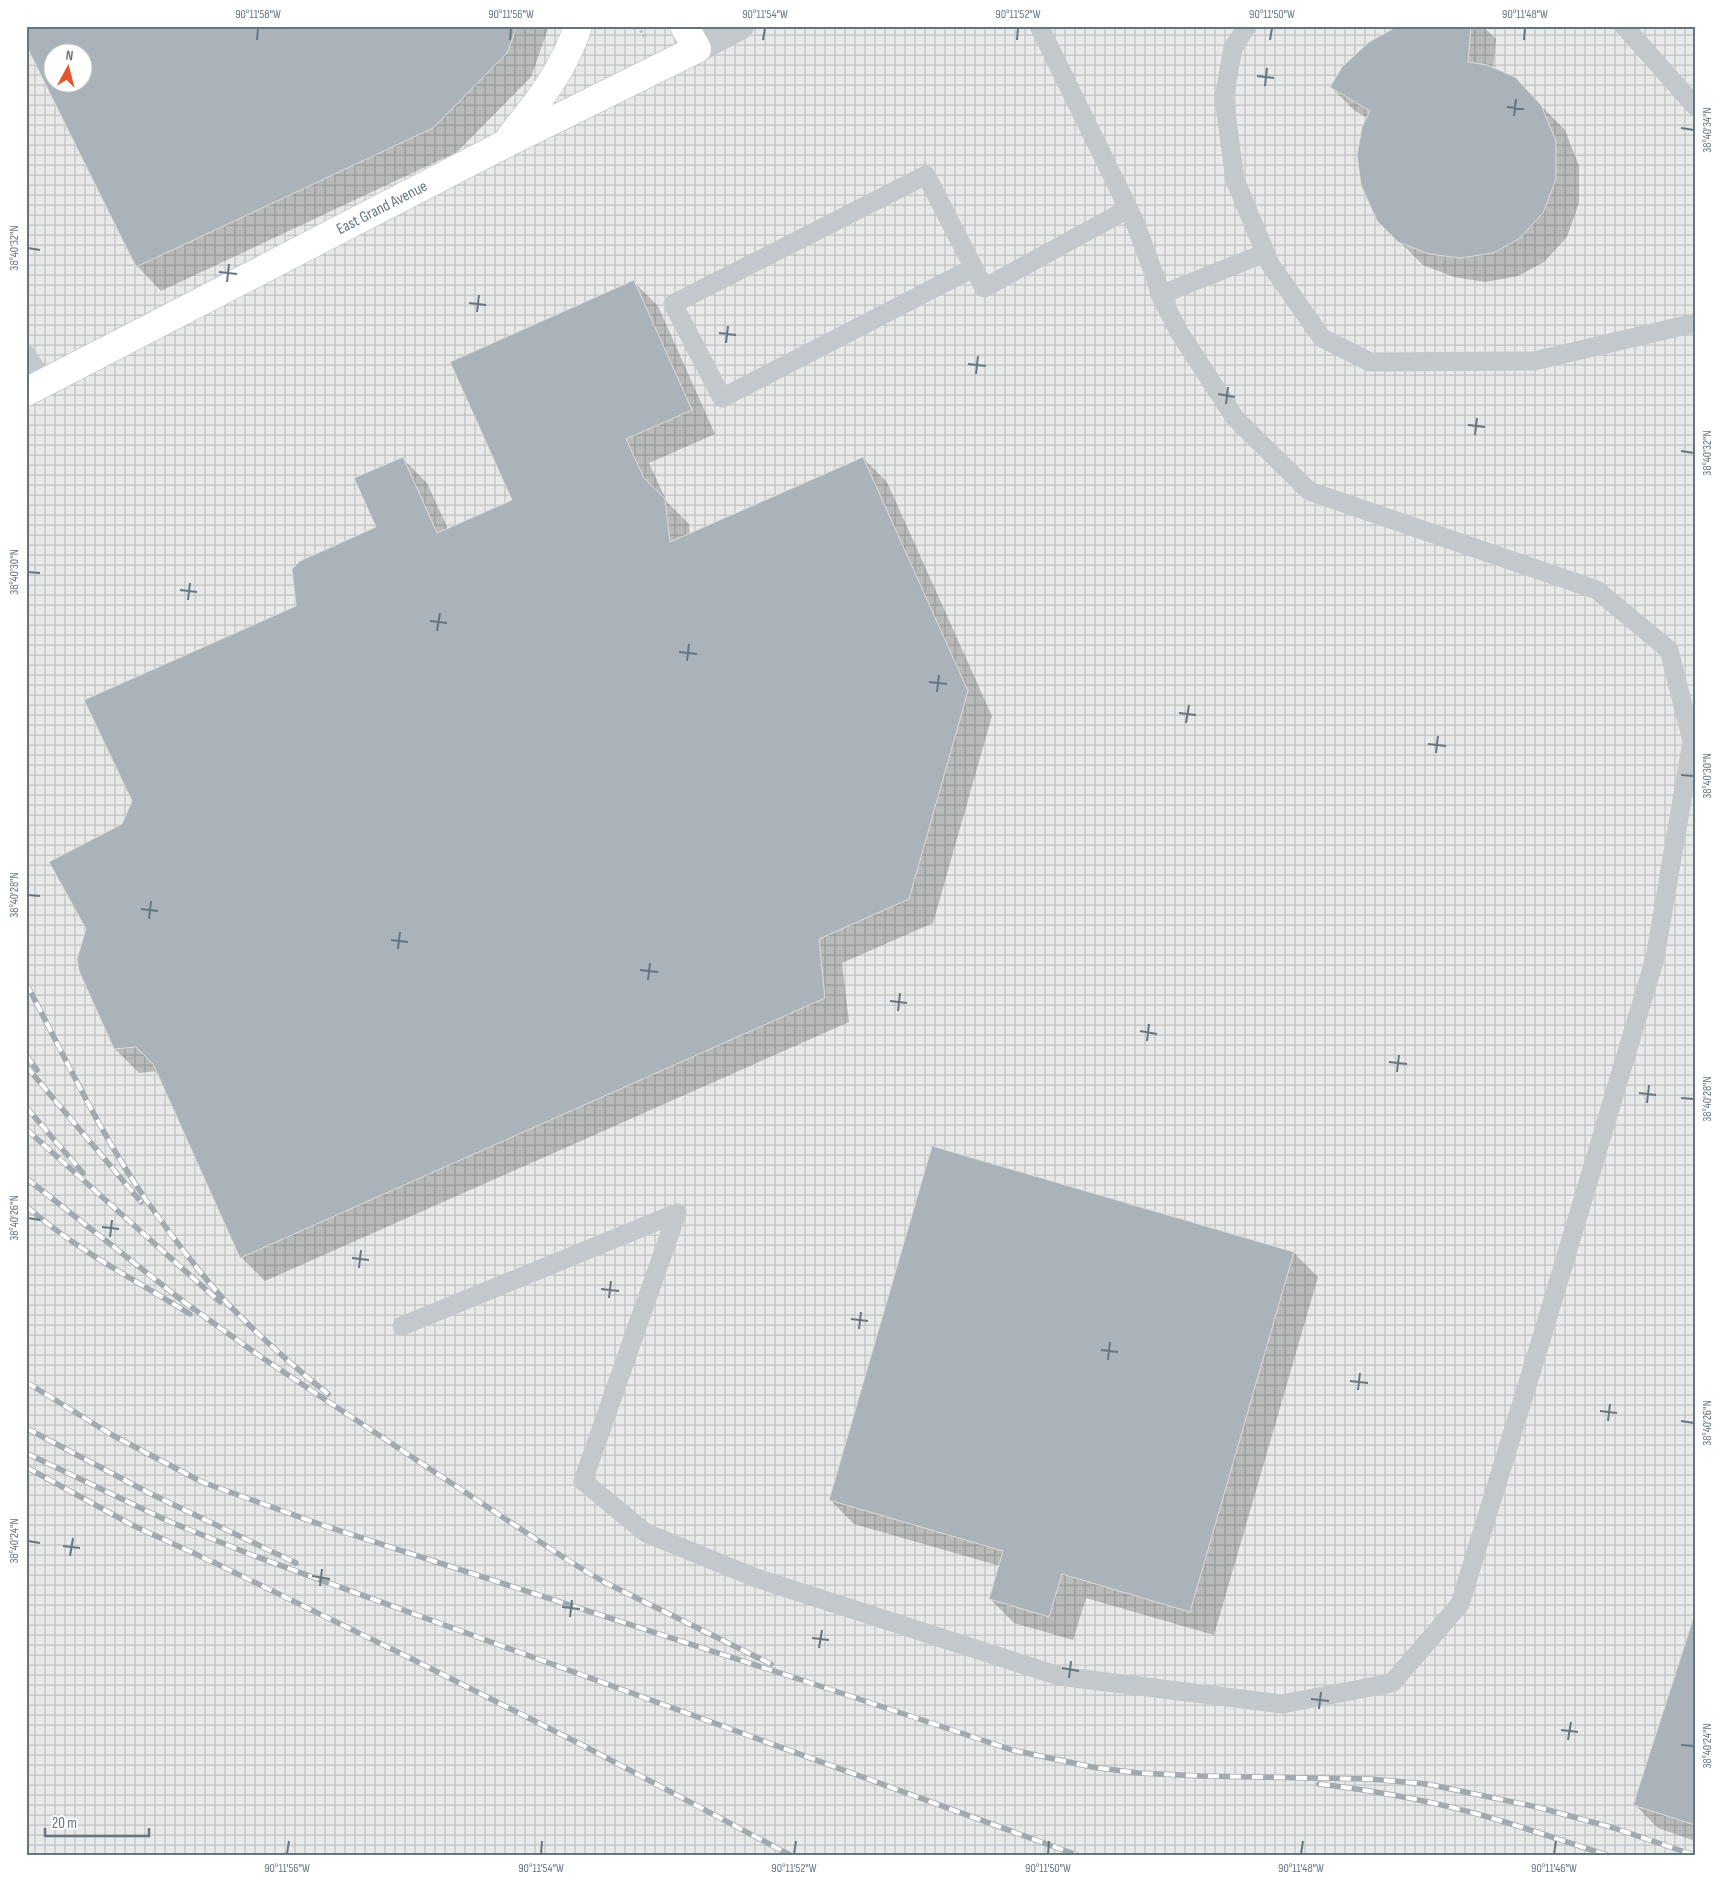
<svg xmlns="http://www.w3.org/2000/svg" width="1721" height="1881" font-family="'Sofia Sans Condensed',sans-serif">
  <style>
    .industrial { fill: url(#industrial-grid); fill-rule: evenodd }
    .shadow { fill: #0003; fill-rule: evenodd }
    .building { fill: #aab3b9; stroke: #dcdcda; fill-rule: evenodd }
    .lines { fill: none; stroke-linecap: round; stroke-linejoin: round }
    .secondary-casing { stroke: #b3babf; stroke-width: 29 }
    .path { stroke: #bbbfc2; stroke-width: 3; stroke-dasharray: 2.5 2.5; stroke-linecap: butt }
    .lane { stroke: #c3c8cc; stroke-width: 19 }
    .street { stroke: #c3c8cc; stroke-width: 28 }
    .secondary { stroke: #fff; stroke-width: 28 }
    .rail-casing { stroke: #a2aab0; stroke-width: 5.5 }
    .rail { stroke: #fff; stroke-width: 4; stroke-dasharray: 11; stroke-linecap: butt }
    .ticks { fill: none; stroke: #657683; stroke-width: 2 }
    .labels { text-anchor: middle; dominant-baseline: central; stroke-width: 5; stroke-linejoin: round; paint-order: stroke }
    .street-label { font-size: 16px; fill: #657683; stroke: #fff }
    .neatline { fill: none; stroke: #657683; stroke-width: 2 }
    .ticks-label { font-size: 12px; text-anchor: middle; fill: #657683 }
  </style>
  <defs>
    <pattern id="industrial-grid" width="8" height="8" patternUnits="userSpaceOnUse" patternTransform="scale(1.25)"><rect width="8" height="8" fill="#e8e9e9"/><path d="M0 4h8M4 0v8" fill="none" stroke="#c0c1c2"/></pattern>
  </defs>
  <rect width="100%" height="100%" fill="#fafaf8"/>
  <path class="industrial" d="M26,26H1695V1855H26ZM52,52H82V82H52Z"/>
  <g class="shadow">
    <path d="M26,26H549L531,77L457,152L161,291L137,266L26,42ZM52,52H82V82H52Z"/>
    <path d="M1401,26H1483L1496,39L1493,69L1514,78L1565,130L1579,166V203L1567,237L1544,262L1518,276L1485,282L1454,277L1423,265L1378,220L1368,118L1355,111L1331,87Z"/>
    <path d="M634,282L658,306L715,434L649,463L667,502L689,524L690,535L863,458L887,482L992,716L933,923L842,963L849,1022L265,1281L241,1257L158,1071L139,1073L115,1049L123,825L297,606L378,528L403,459L427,483L448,529L514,500Z"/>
    <path d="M933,1148L1294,1253L1318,1277L1214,1635L1086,1598L1073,1640L1014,1623L990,1599L1000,1566L854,1524L830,1500Z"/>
    <path d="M1695,1617V1841L1658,1828L1634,1804Z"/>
  </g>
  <g class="building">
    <path d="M26,26H517L507,53L433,128L136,267L26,45ZM52,52H82V82H52Z"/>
    <path d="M1398,26H1471L1468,62L1487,65L1515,77L1541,105L1556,141V179L1543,213L1520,238L1493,253L1460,258L1429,254L1398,242L1377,221L1361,185L1357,155L1362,127L1370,111L1330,87L1342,67L1369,42Z"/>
    <path d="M634,280L692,410L626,439L644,478L665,499L670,542L863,457L968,691L909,899L819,939L825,998L240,1258L153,1064L136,1047L114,1049L79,971L77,959L86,929L49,862L122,824L132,801L84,700L296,606L292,569L300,561L376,527L354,478L403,457L437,533L512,500L450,362Z"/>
    <path d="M932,1146L1294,1252L1190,1612L1062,1574L1049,1617L989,1599L1003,1551L829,1500Z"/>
    <path d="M1695,1613V1825L1633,1805Z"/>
  </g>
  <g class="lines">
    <g class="secondary-casing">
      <g id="secondary">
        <path d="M510,137C537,104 565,68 578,26"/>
        <path d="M26,392L503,145L697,49L684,26"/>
      </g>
    </g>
    <path class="path" d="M638,26L645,38"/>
    <g class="lane">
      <path d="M1247,26L1233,48L1224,98L1235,180L1270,264L1322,338L1370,362L1534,361L1695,323"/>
      <path d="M1624,26L1695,106"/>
      <path d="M973,268L722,398L673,304L926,175L984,288L1128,209"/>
      <path d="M1160,295L1265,253"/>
      <path d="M26,354L45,382"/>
      <path d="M402,1326L677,1213L583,1481L646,1533L756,1578L1059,1676L1282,1704L1392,1683L1460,1604L1541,1340L1655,958L1692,741L1669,650L1597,590L1309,491L1235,418L1179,332L1160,295L1157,282L1134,220L1039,26"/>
    </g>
    <path class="street" d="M697,49L740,26"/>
    <use href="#secondary" class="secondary"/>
    <g class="rail-casing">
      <g id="rail">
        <path d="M26,983C65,1057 101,1136 149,1204C174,1239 200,1274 229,1305C260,1337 293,1366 328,1394"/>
        <path d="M26,1055L37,1070"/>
        <path d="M26,1066L141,1202"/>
        <path d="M26,1107L83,1173"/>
        <path d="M26,1129L220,1302"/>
        <path d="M26,1178L184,1302L264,1359L569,1561L604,1582L771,1664"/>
        <path d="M26,1206C78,1251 132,1278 190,1314"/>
        <path d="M26,1382L112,1435L202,1482L322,1525L814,1684L1012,1750L1092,1767L1138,1773L1200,1776L1370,1779L1427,1784L1537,1807L1614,1828L1694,1855"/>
        <path d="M26,1428L151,1494L296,1563"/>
        <path d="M26,1453L168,1521L252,1555L1077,1855"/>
        <path d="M26,1467L132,1525L213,1562L406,1656L584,1746L790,1855"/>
        <path d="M1319,1784C1378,1791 1438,1802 1495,1819C1532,1830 1569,1843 1607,1855"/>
      </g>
    </g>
    <use href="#rail" class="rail"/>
  </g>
  <path class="ticks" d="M257,40L258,28M510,40L511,28M763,40L765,28M1017,40L1018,28M1270,40L1272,28M1524,40L1525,28M1257,76L1274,78M1265,86L1267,68M1507,107L1524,109M1514,116L1516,99M1681,128L1694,130M28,248L40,250M219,272L237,274M227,282L229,264M469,303L486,305M477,312L479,295M719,333L736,335M726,343L728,326M968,364L986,366M976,374L978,356M1218,394L1235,397M1226,404L1228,387M1468,425L1485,427M1475,435L1477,418M1681,451L1694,453M28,572L40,573M180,590L197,592M188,600L190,583M430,621L447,623M437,631L440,613M679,652L697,654M687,661L689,644M929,682L947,684M937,692L939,675M1179,713L1196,715M1186,723L1189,705M1428,744L1446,746M1436,753L1438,736M1681,775L1694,776M28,895L40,896M141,909L158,911M149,919L151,901M391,940L408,942M398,949L400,932M640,970L658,972M648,980L650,963M890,1001L907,1003M898,1011L900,993M1140,1031L1157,1034M1147,1041L1149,1024M1389,1062L1407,1064M1397,1072L1399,1055M1639,1093L1656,1095M1681,1098L1694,1099M1647,1103L1649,1085M28,1218L40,1220M102,1227L119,1229M110,1237L112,1220M352,1258L369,1260M359,1268L361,1250M601,1289L619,1291M609,1298L611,1281M851,1319L868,1321M859,1329L861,1312M1101,1350L1118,1352M1108,1360L1110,1342M1350,1381L1368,1383M1358,1390L1360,1373M1600,1411L1617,1413M1608,1421L1610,1404M1681,1421L1694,1423M28,1541L40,1543M63,1546L80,1548M70,1556L73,1538M312,1576L330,1579M320,1586L322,1569M562,1607L580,1609M570,1617L572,1600M812,1638L829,1640M819,1648L822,1630M1062,1668L1079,1671M1069,1678L1071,1661M1311,1699L1329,1701M1319,1709L1321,1692M1561,1730L1578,1732M1568,1740L1571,1722M1681,1745L1694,1746M287,1854L289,1841M541,1854L542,1841M794,1854L796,1841M1048,1854L1049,1841M1301,1854L1303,1841M1554,1854L1556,1841"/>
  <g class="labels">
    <g class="street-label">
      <text transform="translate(382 208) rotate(-27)">East Grand Avenue</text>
    </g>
  </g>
  <rect width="1721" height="1881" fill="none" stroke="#ffffff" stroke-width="55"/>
  <g transform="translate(68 68) rotate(7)"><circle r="24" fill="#ffffff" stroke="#c1c8cd"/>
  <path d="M0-4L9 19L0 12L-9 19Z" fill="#e4572e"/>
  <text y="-8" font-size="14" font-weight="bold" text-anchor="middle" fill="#657683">N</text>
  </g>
  <path d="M45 1828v8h104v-8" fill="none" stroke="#657683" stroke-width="2.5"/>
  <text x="52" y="1828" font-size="15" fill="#657683" stroke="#ffffff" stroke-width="4" paint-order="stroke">20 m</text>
  <rect x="28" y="28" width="1666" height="1826" class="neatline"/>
  <g class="ticks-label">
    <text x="258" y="18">90°11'58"W</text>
    <text x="511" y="18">90°11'56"W</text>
    <text x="765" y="18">90°11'54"W</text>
    <text x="1018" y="18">90°11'52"W</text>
    <text x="1272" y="18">90°11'50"W</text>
    <text x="1525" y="18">90°11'48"W</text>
    <text transform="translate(1707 130) rotate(-90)" y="4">38°40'34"N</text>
    <text transform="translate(14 248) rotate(-90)" y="4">38°40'32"N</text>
    <text transform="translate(1707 453) rotate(-90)" y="4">38°40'32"N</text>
    <text transform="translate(14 572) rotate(-90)" y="4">38°40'30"N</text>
    <text transform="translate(1707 776) rotate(-90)" y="4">38°40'30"N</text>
    <text transform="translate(14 895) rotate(-90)" y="4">38°40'28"N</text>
    <text transform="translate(1707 1099) rotate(-90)" y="4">38°40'28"N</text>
    <text transform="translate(14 1218) rotate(-90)" y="4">38°40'26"N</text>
    <text transform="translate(1707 1423) rotate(-90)" y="4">38°40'26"N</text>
    <text transform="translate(14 1541) rotate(-90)" y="4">38°40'24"N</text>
    <text transform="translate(1707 1746) rotate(-90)" y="4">38°40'24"N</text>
    <text x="287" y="1872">90°11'56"W</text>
    <text x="541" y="1872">90°11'54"W</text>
    <text x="794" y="1872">90°11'52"W</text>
    <text x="1048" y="1872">90°11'50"W</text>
    <text x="1301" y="1872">90°11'48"W</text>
    <text x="1554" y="1872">90°11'46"W</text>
  </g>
</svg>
